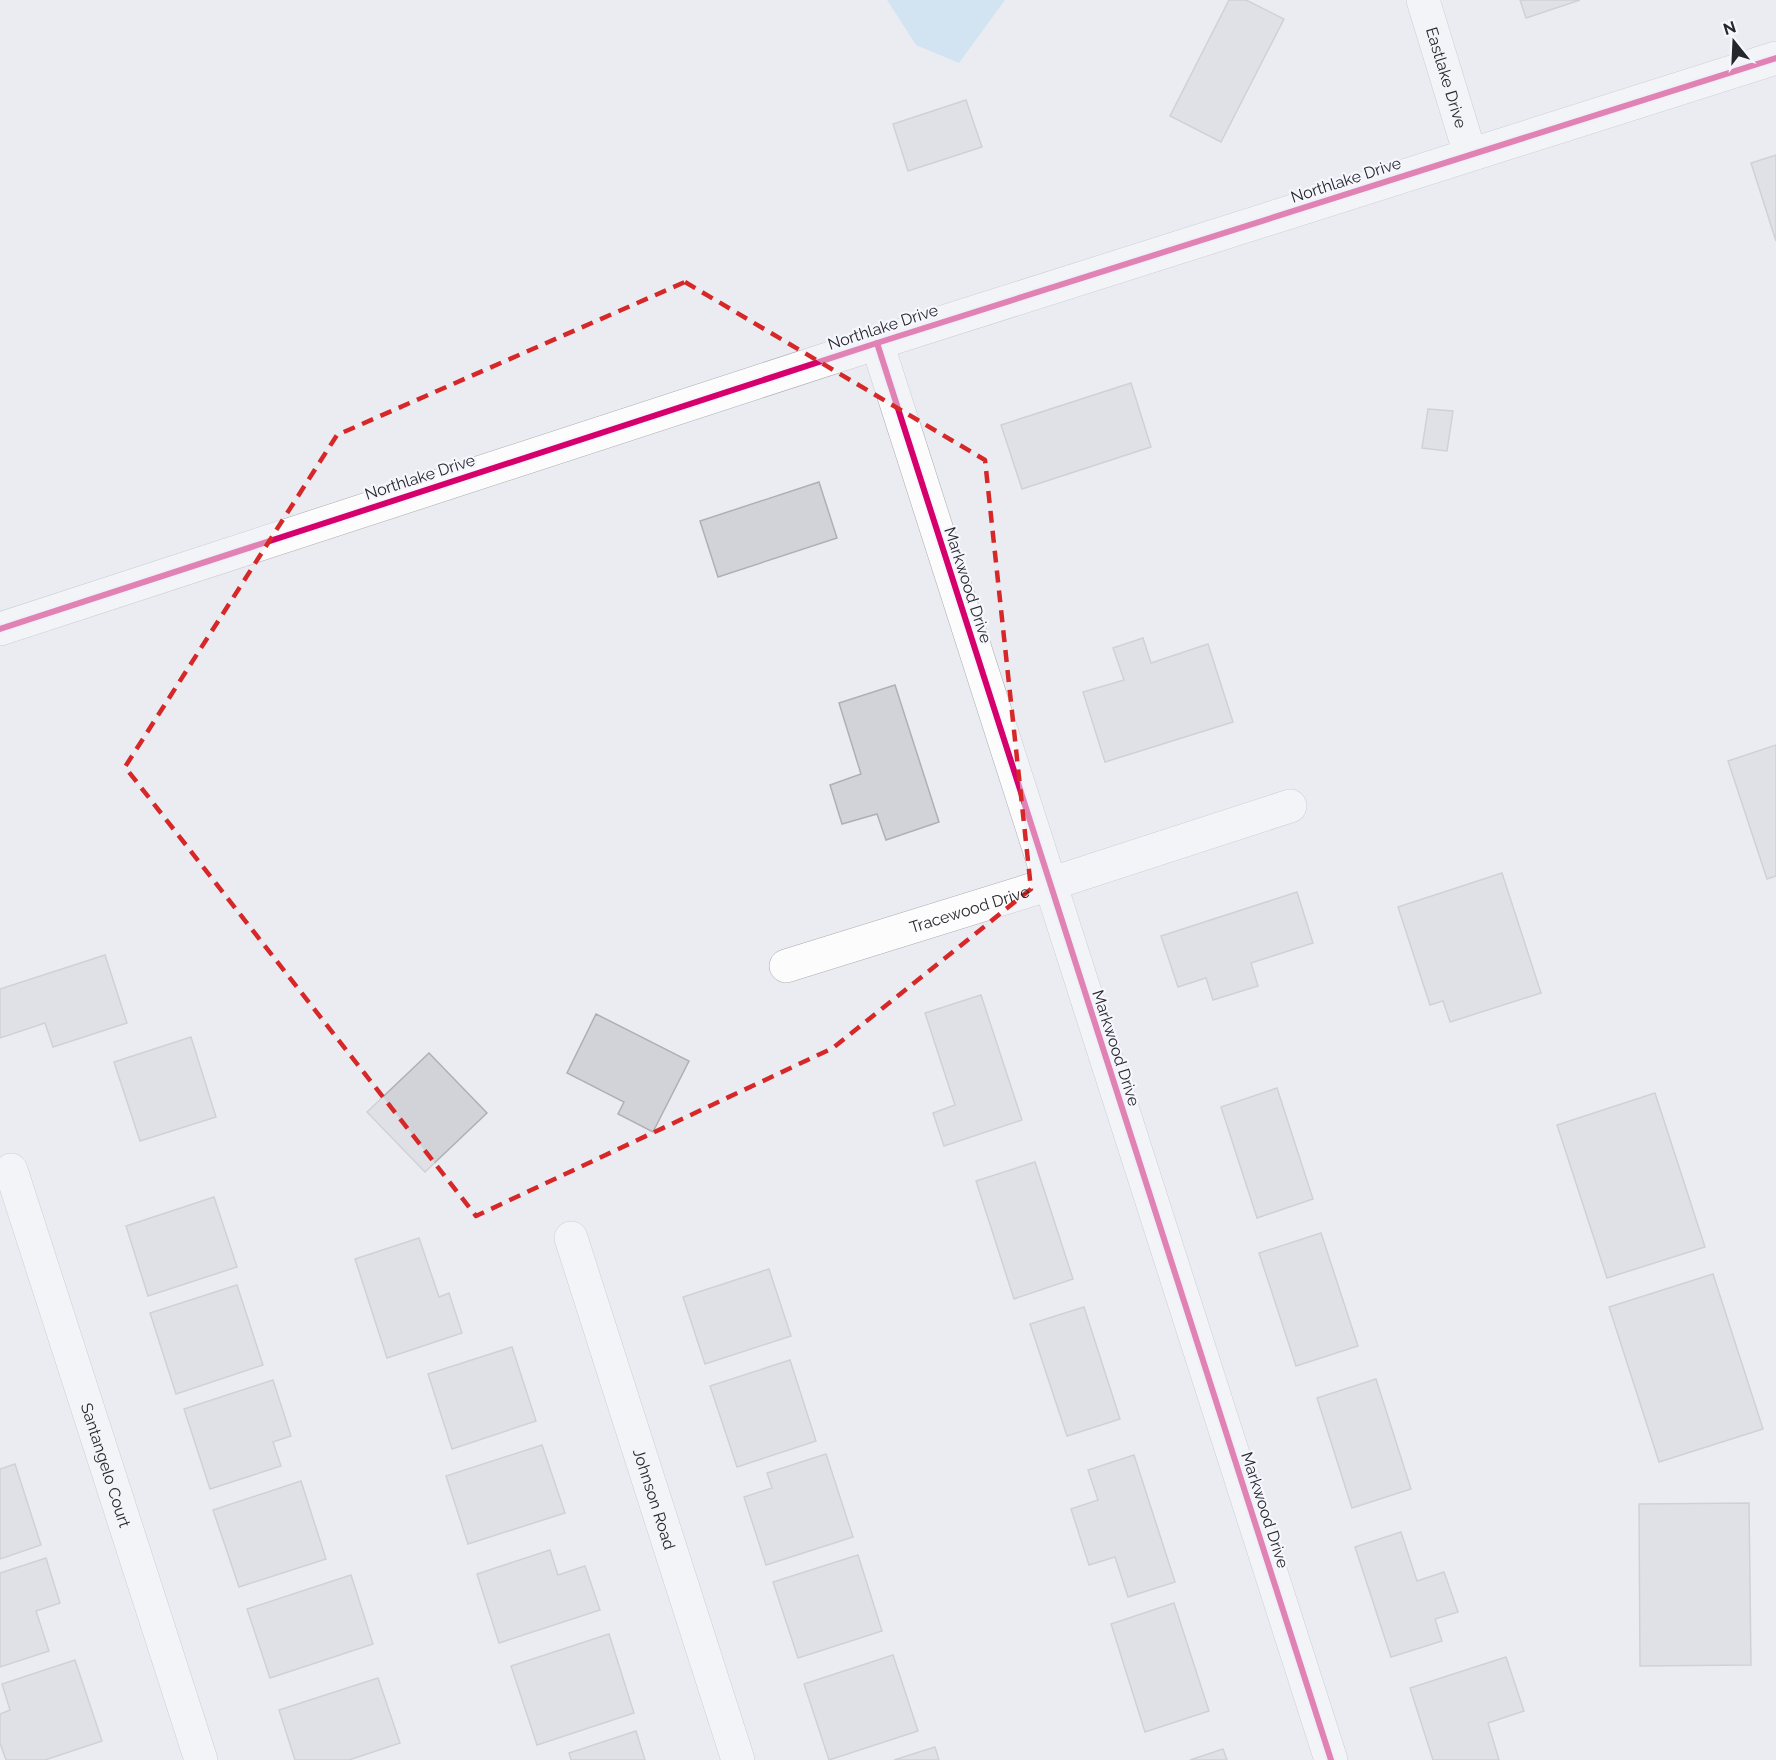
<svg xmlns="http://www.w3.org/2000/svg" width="1776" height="1760" font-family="Raleway,sans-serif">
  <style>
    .water { fill: #b4d7f1 }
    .building { fill: #d2d3d8; stroke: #b0b0b4; stroke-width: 1.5 }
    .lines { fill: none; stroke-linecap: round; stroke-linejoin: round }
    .street-casing { stroke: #ababb0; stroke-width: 34 }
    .street { stroke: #fcfcfd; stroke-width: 33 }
    .cycleway-casing { stroke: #f6f7fe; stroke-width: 10 }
    .cycleway { stroke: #d6006c; stroke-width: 6 }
    .marked { fill: none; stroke: #d62828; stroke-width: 4.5; stroke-dasharray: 12 8; stroke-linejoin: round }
    .labels { text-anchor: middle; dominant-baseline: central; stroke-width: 4.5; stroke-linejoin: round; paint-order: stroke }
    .street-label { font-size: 16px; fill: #26262b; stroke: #f6f7fe }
  </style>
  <rect width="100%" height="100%" fill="#ebecf2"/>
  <path class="water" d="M887,0H1005L959,63L916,45Z"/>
  <g class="building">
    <path d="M1229,0H1246L1284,19L1221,142L1170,116Z"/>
    <path d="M1520,0H1580L1526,18Z"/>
    <path d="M966,100L982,147L908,171L893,124Z"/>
    <path d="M1776,155V241L1751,163Z"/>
    <path d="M1131,383L1151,447L1022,489L1001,425Z"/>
    <path d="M1428,409L1453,411L1447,451L1422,448Z"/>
    <path d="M819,482L837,538L718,577L700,521Z"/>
    <path d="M1143,638L1151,663L1208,644L1233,722L1105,762L1083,692L1124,680L1113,648Z"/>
    <path d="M895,685L939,822L886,840L877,814L842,824L830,785L861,774L839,703Z"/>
    <path d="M1776,745V876L1767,879L1728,761Z"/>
    <path d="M1502,873L1541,993L1450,1022L1443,1001L1430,1005L1398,907Z"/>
    <path d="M1297,892L1313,943L1251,963L1258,986L1213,1000L1206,978L1178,987L1161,936Z"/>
    <path d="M105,955L127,1023L53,1047L45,1023L0,1038V989Z"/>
    <path d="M981,995L1022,1120L944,1146L933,1113L955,1105L925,1013Z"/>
    <path d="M596,1014L689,1061L653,1132L618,1114L624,1102L567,1073Z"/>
    <path d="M191,1037L216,1117L140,1141L114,1062Z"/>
    <path d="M429,1053L487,1113L425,1172L367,1112Z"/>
    <path d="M1277,1088L1313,1199L1257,1218L1221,1107Z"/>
    <path d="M1655,1093L1705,1247L1607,1278L1557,1125Z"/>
    <path d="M1035,1162L1073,1279L1014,1299L976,1181Z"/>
    <path d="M214,1197L237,1267L148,1296L126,1226Z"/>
    <path d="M1321,1233L1358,1346L1296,1366L1259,1253Z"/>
    <path d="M419,1238L439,1297L449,1293L462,1333L387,1358L355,1259Z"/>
    <path d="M769,1269L791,1336L705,1364L683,1297Z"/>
    <path d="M1713,1274L1763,1429L1659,1462L1609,1307Z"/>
    <path d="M237,1285L263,1365L176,1394L150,1313Z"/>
    <path d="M1084,1307L1120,1419L1067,1436L1030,1324Z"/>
    <path d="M512,1347L536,1421L452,1449L428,1374Z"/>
    <path d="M790,1360L816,1441L737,1467L710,1386Z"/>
    <path d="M1376,1379L1411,1489L1352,1508L1317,1398Z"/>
    <path d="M273,1380L291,1436L273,1442L281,1466L210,1489L184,1409Z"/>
    <path d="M542,1445L565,1513L468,1544L446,1476Z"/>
    <path d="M826,1454L853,1537L766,1565L744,1497L772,1488L767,1473Z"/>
    <path d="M1134,1455L1175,1582L1128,1597L1115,1557L1089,1565L1071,1509L1098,1500L1088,1470Z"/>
    <path d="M15,1464L41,1545L0,1559V1469Z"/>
    <path d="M301,1481L326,1559L239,1587L213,1510Z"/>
    <path d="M1749,1503L1751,1665L1640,1666L1639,1504Z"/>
    <path d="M1401,1532L1417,1581L1444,1572L1458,1612L1435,1619L1442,1641L1391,1657L1355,1547Z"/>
    <path d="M550,1550L558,1575L585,1566L600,1610L499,1643L477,1574Z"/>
    <path d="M858,1555L882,1631L798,1658L773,1582Z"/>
    <path d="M46,1558L60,1603L36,1611L49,1651L0,1667V1573Z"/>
    <path d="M351,1575L373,1644L270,1678L247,1609Z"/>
    <path d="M1174,1603L1209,1711L1145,1732L1111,1624Z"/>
    <path d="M609,1634L634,1713L537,1745L511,1666Z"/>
    <path d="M893,1655L918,1731L829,1760L804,1684Z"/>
    <path d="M1506,1657L1524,1711L1488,1723L1499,1760H1433L1410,1688Z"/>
    <path d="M75,1660L102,1741L45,1760H6L0,1743V1714L10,1710L2,1684Z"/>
    <path d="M378,1678L400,1743L349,1760H295L279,1710Z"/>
    <path d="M636,1731L645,1760H571L569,1753Z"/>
    <path d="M935,1747L939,1760H894Z"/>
    <path d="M1223,1749L1227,1760H1190Z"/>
  </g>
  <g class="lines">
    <g class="street-casing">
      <g id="street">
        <path id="s1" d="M1423,0L1470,154"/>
        <path d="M877,343L1331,1760"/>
        <path d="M0,629L877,343L1776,58"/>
        <path id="s2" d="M786,966L1050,884L1290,806"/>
        <path id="s3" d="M11,1170L201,1760"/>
        <path id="s4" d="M571,1238L738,1760"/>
      </g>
    </g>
    <use href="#street" class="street"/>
    <g class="cycleway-casing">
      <g id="cycleway">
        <path d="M877,343L1331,1760"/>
        <path d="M0,629L877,343L1776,58"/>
      </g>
    </g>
    <use href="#cycleway" class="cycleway"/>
  </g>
  <path d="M0 0H1776V1760H0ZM685,282L985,460L1031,889L833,1048L476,1216L125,767L337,435Z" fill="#ebecf2" fill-opacity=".55" fill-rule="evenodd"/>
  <path class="marked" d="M685,282L985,460L1031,889L833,1048L476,1216L125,767L337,435Z"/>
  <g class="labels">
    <g class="street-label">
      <text stroke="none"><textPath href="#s1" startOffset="81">Eastlake Drive</textPath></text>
      <text transform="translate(1346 180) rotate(-18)">Northlake Drive</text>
      <text transform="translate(883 327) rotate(-18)">Northlake Drive</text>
      <text transform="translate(420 477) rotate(-18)">Northlake Drive</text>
      <text transform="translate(968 585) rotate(72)">Markwood Drive</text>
      <text stroke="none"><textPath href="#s2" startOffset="192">Tracewood Drive</textPath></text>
      <text transform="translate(1116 1048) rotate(72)">Markwood Drive</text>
      <text stroke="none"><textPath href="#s3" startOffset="310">Santangelo Court</textPath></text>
      <text stroke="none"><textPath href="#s4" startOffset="274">Johnson Road</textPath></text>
      <text transform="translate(1265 1510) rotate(72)">Markwood Drive</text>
    </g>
  </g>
  <g transform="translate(1734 42) rotate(342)" stroke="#f6f7fe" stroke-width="4.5" paint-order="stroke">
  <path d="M0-4.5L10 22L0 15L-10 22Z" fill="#26262b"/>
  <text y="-9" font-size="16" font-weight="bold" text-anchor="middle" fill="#26262b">N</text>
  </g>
</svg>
